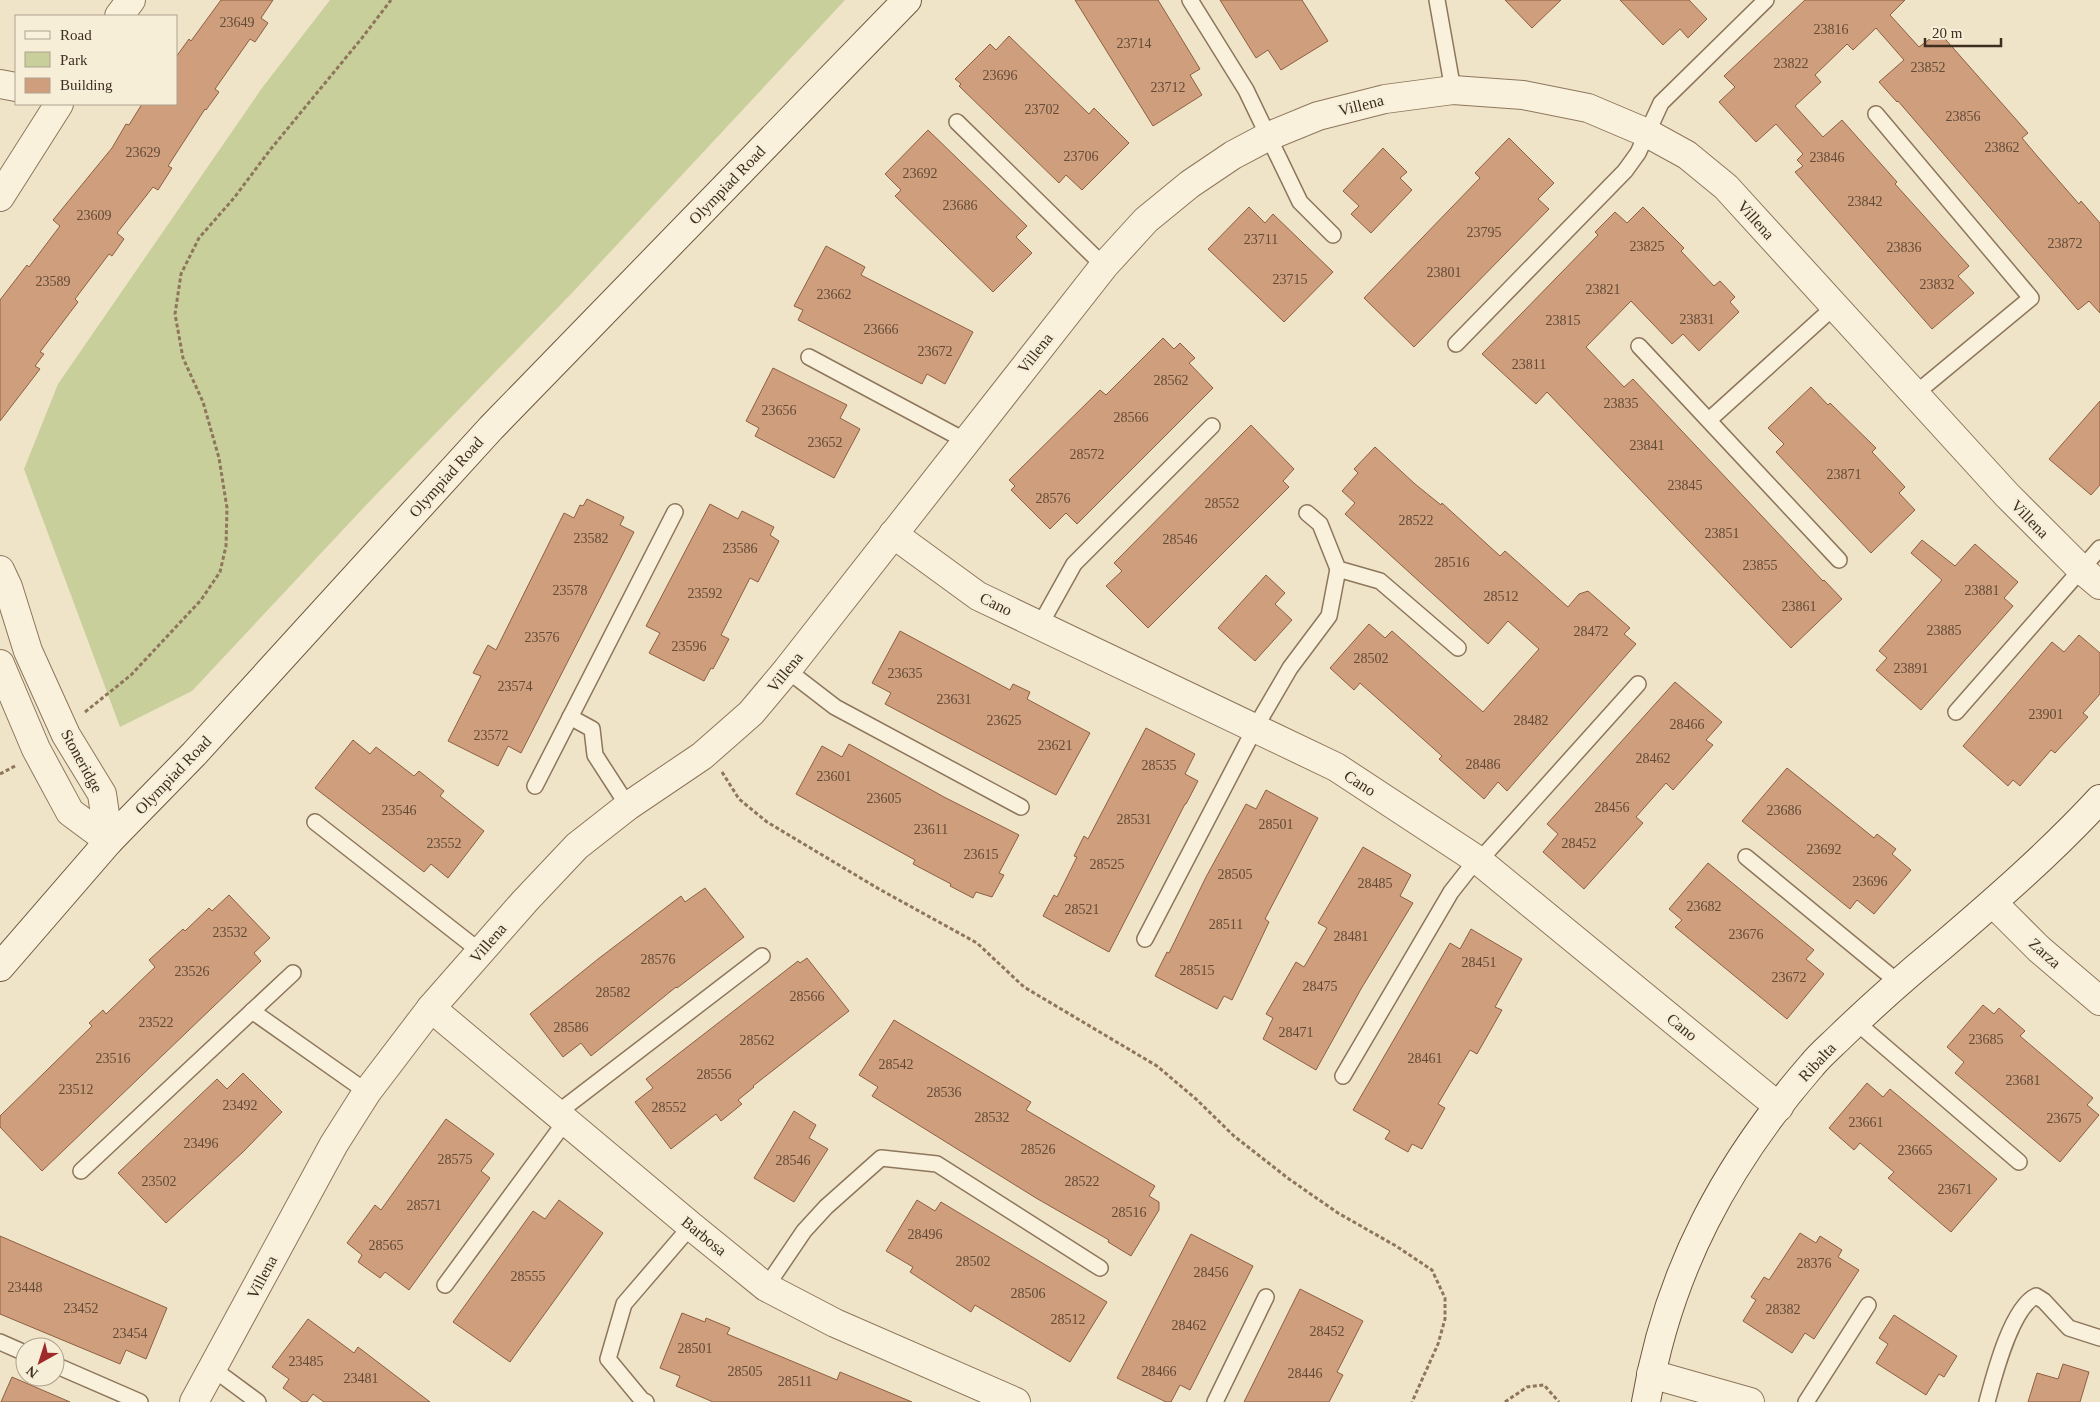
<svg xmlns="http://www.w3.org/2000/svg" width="2100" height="1402" font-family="Georgia,serif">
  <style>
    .green { fill: #c9cf9b }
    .building { fill: #cf9f7d; stroke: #8d5f41 }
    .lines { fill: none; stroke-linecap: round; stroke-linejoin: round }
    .lane-casing { stroke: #8d765c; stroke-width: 18 }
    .street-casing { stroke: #8d765c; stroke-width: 30 }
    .secondary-casing { stroke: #6f573f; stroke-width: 30 }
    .path { stroke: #8d765c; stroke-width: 3; stroke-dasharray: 4 2.5; stroke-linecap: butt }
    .lane { stroke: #faf1dc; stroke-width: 15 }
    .street { stroke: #faf1dc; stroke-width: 28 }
    .secondary { stroke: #faf1dc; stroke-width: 28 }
    .labels { text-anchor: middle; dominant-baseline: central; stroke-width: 4.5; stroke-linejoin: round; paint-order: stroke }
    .number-label { font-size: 14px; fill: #624a37 }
    .street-label { font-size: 16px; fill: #3d2e20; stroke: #f7eed8 }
  </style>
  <rect width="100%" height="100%" fill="#f0e4c8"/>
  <path class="green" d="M330,0H845L572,293L368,503L192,691L120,727L24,469L58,384L262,88Z"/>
  <g class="building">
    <path d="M221,0H273L261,18L268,23L255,42L250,39L215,89L219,92L206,110L205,109L168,166L172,168L158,190L153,187L117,233L124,239L112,256L109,254L75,299L78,302L40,352L44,354L35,366L40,369L0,421V300L27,265L29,267L60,226L53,220L112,148L126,124L129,125L142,104H176V57L189,39L191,41Z"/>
    <path d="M1075,0H1158L1200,69L1190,75L1202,95L1153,126Z"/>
    <path d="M1220,0H1302L1328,41L1281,70L1268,50L1256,58Z"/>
    <path d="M1505,0H1561L1532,28Z"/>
    <path d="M1620,0H1689L1707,19L1688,38L1680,29L1663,45Z"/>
    <path d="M1805,0H1905L1890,15L1919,47L1939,32L2028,133L2022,138L2038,157L2079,204L2081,201L2100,223V313L2089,301L2078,310L1898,101L1897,102L1879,82L1904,60L1876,28L1853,50L1847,44L1815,75L1821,82L1795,106L1823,137L1842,120L1897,182L1895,184L1969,266L1958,276L1974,293L1932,329L1795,172L1803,166L1797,160L1803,154L1776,124L1756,142L1719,102L1735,87L1724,76Z"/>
    <path d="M1009,36L1089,114L1094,108L1129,143L1082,190L1066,175L1059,183L959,86L961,84L955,79L990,44L996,50Z"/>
    <path d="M928,130L1027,226L1016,237L1032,253L993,292L895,196L901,190L885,174Z"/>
    <path d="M1509,138L1554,183L1538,199L1549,209L1414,347L1364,298L1480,178L1475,173Z"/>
    <path d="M1383,148L1407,172L1400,178L1412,190L1371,233L1351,214L1359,206L1343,191Z"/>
    <path d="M1249,207L1265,223L1273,214L1333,272L1284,322L1208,249Z"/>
    <path d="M1643,207L1684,248L1681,251L1714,286L1720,281L1735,297L1730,302L1739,312L1699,351L1683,334L1672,344L1631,301L1586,347L1624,387L1633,379L1823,581L1824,580L1842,599L1791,648L1547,392L1536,404L1482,354L1598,235L1595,232L1615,212L1627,223Z"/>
    <path d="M826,246L865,267L861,275L973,332L945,384L927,374L922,384L798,320L803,310L794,306Z"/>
    <path d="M1163,338L1174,349L1180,343L1195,358L1189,363L1213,388L1077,524L1066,513L1050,529L1011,490L1015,486L1009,480L1100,390L1106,395Z"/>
    <path d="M773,368L847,405L840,418L860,429L834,478L755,436L759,428L746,421Z"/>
    <path d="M1811,387L1828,405L1830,403L1876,448L1872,452L1905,487L1899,493L1915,510L1871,553L1776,452L1784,444L1768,428Z"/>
    <path d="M2100,401V485L2091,495L2049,459Z"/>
    <path d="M1251,425L1294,469L1283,481L1289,487L1148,628L1106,586L1122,571L1114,563Z"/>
    <path d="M1375,447L1415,484L1441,505L1442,503L1500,556L1505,551L1568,607L1579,594L1588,591L1630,628L1624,634L1636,644L1507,791L1498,782L1484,799L1439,759L1442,756L1360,683L1354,690L1330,668L1369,624L1385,638L1392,631L1483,712L1539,649L1508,621L1488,644L1345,514L1355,503L1342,491L1358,473L1354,469Z"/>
    <path d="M587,499L624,517L620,525L634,532L521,753L508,746L498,766L448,741L481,676L473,673L488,645L496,650L564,513L574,518L580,505L583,506Z"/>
    <path d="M710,504L738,519L742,511L774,527L770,535L779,541L758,582L750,578L721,635L729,639L713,669L711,668L704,681L649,653L660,633L646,626Z"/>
    <path d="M1922,540L1955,566L1975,544L2018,582L2004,598L2013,606L1921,710L1876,670L1887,658L1879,651L1942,580L1911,553Z"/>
    <path d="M1266,575L1285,593L1275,604L1292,620L1255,661L1218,628Z"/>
    <path d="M900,631L1010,690L1013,684L1030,692L1027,699L1090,733L1056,795L885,704L891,693L872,683Z"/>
    <path d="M2079,635L2100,653V694L2083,713L2088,717L2055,753L2051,750L2020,786L2013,780L2008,786L1963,746L2052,642L2064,652Z"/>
    <path d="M1675,682L1722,722L1706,740L1713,745L1673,790L1666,783L1636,817L1643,823L1584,889L1543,852L1558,834L1547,824Z"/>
    <path d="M1146,728L1195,754L1185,774L1198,781L1186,804H1185L1109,952L1043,916L1054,895L1057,897L1077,857L1074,856L1084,836L1088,839Z"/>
    <path d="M353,740L370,754L376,747L414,776L419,771L444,791L440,796L484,831L448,878L431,864L424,872L315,788Z"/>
    <path d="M849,744L944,797L1019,835L999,873L1004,875L992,897L976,892L973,898L950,886L951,884L913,864L915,860L796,794L822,746L842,757Z"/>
    <path d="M1787,768L1874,838L1877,834L1896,849L1892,854L1911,870L1874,914L1857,900L1850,909L1742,821Z"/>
    <path d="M1266,790L1318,818L1267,915L1265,919L1269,922L1232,1000L1224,996L1217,1009L1155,976L1167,952L1169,953L1206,877L1246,804L1256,809Z"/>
    <path d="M1363,847L1411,875L1400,896L1413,903L1361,989L1316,1070L1263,1039L1273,1018L1266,1014L1296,962L1304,967L1327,928L1318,923Z"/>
    <path d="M1708,863L1814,950L1806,959L1824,974L1787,1019L1675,927L1682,920L1669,909Z"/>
    <path d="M705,888L744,937L677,988L676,987L591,1056L581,1043L563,1057L530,1014L598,959L681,896L685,902Z"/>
    <path d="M229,895L270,938L254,953L261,961L42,1171L0,1127V1116L92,1026L89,1023L103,1010L106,1014L155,967L149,960L183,929L185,931L209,908L212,911Z"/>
    <path d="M1471,929L1522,959L1495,1007L1502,1010L1477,1054L1470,1050L1438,1104L1445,1108L1422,1149L1412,1144L1408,1152L1385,1139L1390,1131L1353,1110L1450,943L1460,949Z"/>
    <path d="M807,958L849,1011L753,1086L754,1087L738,1100L742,1104L721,1121L716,1114L671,1149L635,1102L653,1088L646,1079L798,961L800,963Z"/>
    <path d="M1983,1005L1994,1014L1999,1008L2025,1031L2020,1036L2093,1098L2087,1105L2099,1115L2060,1162L1955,1073L1964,1062L1947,1047Z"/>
    <path d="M894,1020L1031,1102L1026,1110L1155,1186L1149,1196L1159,1202V1210L1131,1256L1108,1242L1109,1240L1036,1198L872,1096L878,1087L859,1075Z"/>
    <path d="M243,1073L282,1112L243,1152L166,1223L118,1173L217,1079L227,1089Z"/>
    <path d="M1867,1083L1883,1097L1890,1089L1997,1179L1951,1232L1888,1178L1894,1172L1860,1143L1854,1150L1829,1128Z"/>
    <path d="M794,1111L816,1125L809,1138L828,1149L794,1202L754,1178Z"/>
    <path d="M446,1119L494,1154L481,1171L490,1178L409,1290L385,1272L380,1278L358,1262L362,1255L347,1243L375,1205L381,1210Z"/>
    <path d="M559,1200L603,1233L510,1362L453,1322L533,1211L545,1219Z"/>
    <path d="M917,1200L935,1211L941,1202L1107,1302L1070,1362L975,1305L971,1312L910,1272L913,1267L886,1251Z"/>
    <path d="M1800,1233L1816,1243L1820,1236L1842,1250L1838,1257L1859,1270L1814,1339L1805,1333L1792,1353L1743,1321L1756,1300L1751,1297L1764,1277L1769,1280Z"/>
    <path d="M1191,1234L1253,1266L1190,1390L1180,1385L1171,1402H1166L1117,1378Z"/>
    <path d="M0,1236L167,1308L146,1359L126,1350L120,1364L0,1314Z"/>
    <path d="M1300,1289L1363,1321L1337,1372L1343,1375L1329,1402H1244Z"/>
    <path d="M682,1313L705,1322L706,1318L730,1328L727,1334L837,1380L840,1372L912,1402H713L676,1386L680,1376L660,1368Z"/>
    <path d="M1894,1315L1957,1356L1944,1377L1939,1374L1926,1395L1876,1363L1888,1344L1879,1338Z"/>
    <path d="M308,1319L354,1353L358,1347L430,1402H324L313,1394L307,1402H302L283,1388L289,1379L272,1367Z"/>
    <path d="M2063,1364L2089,1372L2080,1402H2028L2037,1373L2058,1379Z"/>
    <path d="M12,1377L70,1402H1Z"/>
  </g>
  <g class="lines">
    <g class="lane-casing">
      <g id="lane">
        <path d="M1190,0L1246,90L1300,202L1333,235"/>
        <path d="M1437,0L1453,90"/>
        <path d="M1876,114L2031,298L1915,394"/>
        <path d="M957,122L1104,266"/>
        <path d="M1456,344L1625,171L1638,153L1661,103L1766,0"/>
        <path d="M1639,346L1839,560"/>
        <path d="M809,357L966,441"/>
        <path d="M1709,420L1835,306"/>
        <path d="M1307,513L1320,524L1338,569L1380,581L1458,648"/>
        <path d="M1040,625L1074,564L1212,426"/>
        <path d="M787,670L835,707L1021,807"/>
        <path d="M1956,712L2100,548"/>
        <path d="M570,717L592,729L595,755L628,806"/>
        <path d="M535,786L675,512"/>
        <path d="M315,822L481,952"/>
        <path d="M1746,857L1899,983"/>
        <path d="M1479,861L1638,684"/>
        <path d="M1145,939L1255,728L1290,668L1329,616L1338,569"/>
        <path d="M252,1011L367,1092"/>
        <path d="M1856,1022L2019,1162"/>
        <path d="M1343,1076L1451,892L1477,859"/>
        <path d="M556,1114L762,956"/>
        <path d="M81,1171L293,973"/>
        <path d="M445,1285L565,1122"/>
        <path d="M766,1287L804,1231L826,1207L881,1158L937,1164L1100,1268"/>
        <path d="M0,1342L25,1353"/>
        <path d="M55,1365L140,1402"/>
        <path d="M212,1368L258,1402"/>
        <path d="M646,1402L642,1400L608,1359L624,1304L691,1226"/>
        <path d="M1215,1402L1266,1297"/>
        <path d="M1806,1402L1868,1305"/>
        <path d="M1987,1402C1994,1376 2011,1308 2036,1296L2044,1301L2069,1328L2100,1338"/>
      </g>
    </g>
    <g class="street-casing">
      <g id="street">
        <path d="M119,16L131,0"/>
        <path d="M0,84L16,87"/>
        <path d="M0,197L59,104"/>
        <path d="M893,534L978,596L1336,767L1479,861L1779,1107"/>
        <path d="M0,570L8,587L28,651L66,735L102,794L109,841"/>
        <path d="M0,664L36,749L70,812L109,841"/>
        <path d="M1993,903L2039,949L2100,1001"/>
        <path d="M431,1008L691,1226L766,1287L835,1323L1016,1402"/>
        <path d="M1651,1374L1750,1402"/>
        <path d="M194,1402L334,1144L367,1092L431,1008L525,901L577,846L628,806L702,756L751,713L787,670L1104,266L1146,220L1190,184L1233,155L1269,136L1318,116L1385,99L1453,90L1523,95L1588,108L1647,133L1687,155L1726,187L2007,495L2081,569L2100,585"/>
      </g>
    </g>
    <g class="secondary-casing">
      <g id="secondary">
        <path d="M0,967L109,841L194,754L491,428L907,0"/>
        <path d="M1646,1402C1668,1271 1726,1164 1812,1065C1821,1054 1832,1045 1842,1035C1874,1004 1907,975 1941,947C1996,900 2051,852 2100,799"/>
      </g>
    </g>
    <g class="path">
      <path d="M85,712L131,675L201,600L220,572L226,546L227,508L219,458L203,402L183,358L175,314L181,274L199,238L234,198L270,150L362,38L391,0"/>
      <path d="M722,772L739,799L767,822L879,889L977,943L1024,987L1157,1066L1196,1099L1234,1136L1289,1179L1338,1213L1396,1246L1432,1270L1445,1298V1319L1438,1344L1412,1402"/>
      <path d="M0,774L15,766"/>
      <path d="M1505,1402L1527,1387L1544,1385L1559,1402"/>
    </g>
    <use href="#lane" class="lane"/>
    <use href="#street" class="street"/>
    <use href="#secondary" class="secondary"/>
  </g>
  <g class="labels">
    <g class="number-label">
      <text x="237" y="22">23649</text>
      <text x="1831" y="29">23816</text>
      <text x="1134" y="43">23714</text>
      <text x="1791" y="63">23822</text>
      <text x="1928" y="67">23852</text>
      <text x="1000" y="75">23696</text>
      <text x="1168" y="87">23712</text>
      <text x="1042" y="109">23702</text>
      <text x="1963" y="116">23856</text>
      <text x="2002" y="147">23862</text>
      <text x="143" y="152">23629</text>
      <text x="1081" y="156">23706</text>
      <text x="1827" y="157">23846</text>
      <text x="920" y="173">23692</text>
      <text x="1865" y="201">23842</text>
      <text x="960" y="205">23686</text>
      <text x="94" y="215">23609</text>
      <text x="1484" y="232">23795</text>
      <text x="1261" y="239">23711</text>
      <text x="2065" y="243">23872</text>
      <text x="1647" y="246">23825</text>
      <text x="1904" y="247">23836</text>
      <text x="1444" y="272">23801</text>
      <text x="1290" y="279">23715</text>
      <text x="53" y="281">23589</text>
      <text x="1937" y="284">23832</text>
      <text x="1603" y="289">23821</text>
      <text x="834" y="294">23662</text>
      <text x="1697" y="319">23831</text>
      <text x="1563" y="320">23815</text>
      <text x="881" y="329">23666</text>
      <text x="935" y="351">23672</text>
      <text x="1529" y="364">23811</text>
      <text x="1171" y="380">28562</text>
      <text x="1621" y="403">23835</text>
      <text x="779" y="410">23656</text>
      <text x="1131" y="417">28566</text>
      <text x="825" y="442">23652</text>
      <text x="1647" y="445">23841</text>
      <text x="1087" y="454">28572</text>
      <text x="1844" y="474">23871</text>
      <text x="1685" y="485">23845</text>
      <text x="1053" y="498">28576</text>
      <text x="1222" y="503">28552</text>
      <text x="1416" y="520">28522</text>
      <text x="1722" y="533">23851</text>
      <text x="591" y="538">23582</text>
      <text x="1180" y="539">28546</text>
      <text x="740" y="548">23586</text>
      <text x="1452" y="562">28516</text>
      <text x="1760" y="565">23855</text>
      <text x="570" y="590">23578</text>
      <text x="1982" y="590">23881</text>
      <text x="705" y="593">23592</text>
      <text x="1501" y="596">28512</text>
      <text x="1799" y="606">23861</text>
      <text x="1944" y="630">23885</text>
      <text x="1591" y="631">28472</text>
      <text x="542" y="637">23576</text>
      <text x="689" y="646">23596</text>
      <text x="1371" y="658">28502</text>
      <text x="1911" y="668">23891</text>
      <text x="905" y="673">23635</text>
      <text x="515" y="686">23574</text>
      <text x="954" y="699">23631</text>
      <text x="2046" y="714">23901</text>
      <text x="1004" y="720">23625</text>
      <text x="1531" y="720">28482</text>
      <text x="1687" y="724">28466</text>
      <text x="491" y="735">23572</text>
      <text x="1055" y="745">23621</text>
      <text x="1653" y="758">28462</text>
      <text x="1483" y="764">28486</text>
      <text x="1159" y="765">28535</text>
      <text x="834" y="776">23601</text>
      <text x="884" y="798">23605</text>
      <text x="1612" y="807">28456</text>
      <text x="399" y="810">23546</text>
      <text x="1784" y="810">23686</text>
      <text x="1134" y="819">28531</text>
      <text x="1276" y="824">28501</text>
      <text x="931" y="829">23611</text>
      <text x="444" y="843">23552</text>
      <text x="1579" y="843">28452</text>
      <text x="1824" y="849">23692</text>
      <text x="981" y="854">23615</text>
      <text x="1107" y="864">28525</text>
      <text x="1235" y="874">28505</text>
      <text x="1870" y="881">23696</text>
      <text x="1375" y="883">28485</text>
      <text x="1704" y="906">23682</text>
      <text x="1082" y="909">28521</text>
      <text x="1226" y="924">28511</text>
      <text x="230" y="932">23532</text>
      <text x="1746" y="934">23676</text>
      <text x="1351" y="936">28481</text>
      <text x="658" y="959">28576</text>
      <text x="1479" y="962">28451</text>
      <text x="1197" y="970">28515</text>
      <text x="192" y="971">23526</text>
      <text x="1789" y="977">23672</text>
      <text x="1320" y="986">28475</text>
      <text x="613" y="992">28582</text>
      <text x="807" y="996">28566</text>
      <text x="156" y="1022">23522</text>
      <text x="571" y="1027">28586</text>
      <text x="1296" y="1032">28471</text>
      <text x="1986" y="1039">23685</text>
      <text x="757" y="1040">28562</text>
      <text x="113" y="1058">23516</text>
      <text x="1425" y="1058">28461</text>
      <text x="896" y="1064">28542</text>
      <text x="714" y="1074">28556</text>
      <text x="2023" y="1080">23681</text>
      <text x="76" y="1089">23512</text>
      <text x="944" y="1092">28536</text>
      <text x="240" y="1105">23492</text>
      <text x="669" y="1107">28552</text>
      <text x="992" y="1117">28532</text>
      <text x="2064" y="1118">23675</text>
      <text x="1866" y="1122">23661</text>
      <text x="201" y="1143">23496</text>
      <text x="1038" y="1149">28526</text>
      <text x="1915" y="1150">23665</text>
      <text x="455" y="1159">28575</text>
      <text x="793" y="1160">28546</text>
      <text x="159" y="1181">23502</text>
      <text x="1082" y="1181">28522</text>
      <text x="1955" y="1189">23671</text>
      <text x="424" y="1205">28571</text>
      <text x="1129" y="1212">28516</text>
      <text x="925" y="1234">28496</text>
      <text x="386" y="1245">28565</text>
      <text x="973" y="1261">28502</text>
      <text x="1814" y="1263">28376</text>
      <text x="1211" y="1272">28456</text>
      <text x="528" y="1276">28555</text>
      <text x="25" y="1287">23448</text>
      <text x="1028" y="1293">28506</text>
      <text x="81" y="1308">23452</text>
      <text x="1783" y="1309">28382</text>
      <text x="1068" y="1319">28512</text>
      <text x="1189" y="1325">28462</text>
      <text x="1327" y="1331">28452</text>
      <text x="130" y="1333">23454</text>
      <text x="695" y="1348">28501</text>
      <text x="306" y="1361">23485</text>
      <text x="745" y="1371">28505</text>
      <text x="1159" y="1371">28466</text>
      <text x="1305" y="1373">28446</text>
      <text x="361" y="1378">23481</text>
      <text x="795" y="1381">28511</text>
    </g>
    <g class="street-label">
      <text transform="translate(1361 105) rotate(-14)">Villena</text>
      <text transform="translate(727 185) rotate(-46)">Olympiad Road</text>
      <text transform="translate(1756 220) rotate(48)">Villena</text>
      <text transform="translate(1035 353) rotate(-52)">Villena</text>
      <text transform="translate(446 477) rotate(-48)">Olympiad Road</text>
      <text transform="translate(2030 519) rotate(46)">Villena</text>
      <text transform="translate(996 604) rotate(26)">Cano</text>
      <text transform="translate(785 672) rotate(-51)">Villena</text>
      <text transform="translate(82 761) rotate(61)">Stoneridge</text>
      <text transform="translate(173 775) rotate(-46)">Olympiad Road</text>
      <text transform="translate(1360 783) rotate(33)">Cano</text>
      <text transform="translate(488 943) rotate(-49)">Villena</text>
      <text transform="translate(2045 953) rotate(42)">Zarza</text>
      <text transform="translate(1682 1027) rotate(39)">Cano</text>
      <text transform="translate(1817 1062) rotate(-47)">Ribalta</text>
      <text transform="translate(704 1236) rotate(39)">Barbosa</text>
      <text transform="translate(262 1277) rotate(-62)">Villena</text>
    </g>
  </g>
  <rect x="15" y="15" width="162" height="90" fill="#f7eed8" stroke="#ada18e"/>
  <rect x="25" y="31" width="25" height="8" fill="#faf1dc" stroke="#ada18e"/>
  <text x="60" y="40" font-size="15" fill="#3d2e20">Road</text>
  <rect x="25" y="52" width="25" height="15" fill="#c9cf9b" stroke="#ada18e"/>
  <text x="60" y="65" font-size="15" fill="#3d2e20">Park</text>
  <rect x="25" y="78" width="25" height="15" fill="#cf9f7d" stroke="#ada18e"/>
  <text x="60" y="90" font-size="15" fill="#3d2e20">Building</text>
  <g transform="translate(40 1362) rotate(219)"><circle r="24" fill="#f7eed8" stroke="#ada18e"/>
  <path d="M0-4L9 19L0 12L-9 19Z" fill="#9e2a2b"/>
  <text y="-8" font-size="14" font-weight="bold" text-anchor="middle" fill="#3d2e20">N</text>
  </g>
  <path d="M1925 38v8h76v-8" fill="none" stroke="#3d2e20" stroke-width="2.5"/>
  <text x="1932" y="38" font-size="15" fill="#3d2e20" stroke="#f7eed8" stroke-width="4" paint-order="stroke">20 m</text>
</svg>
